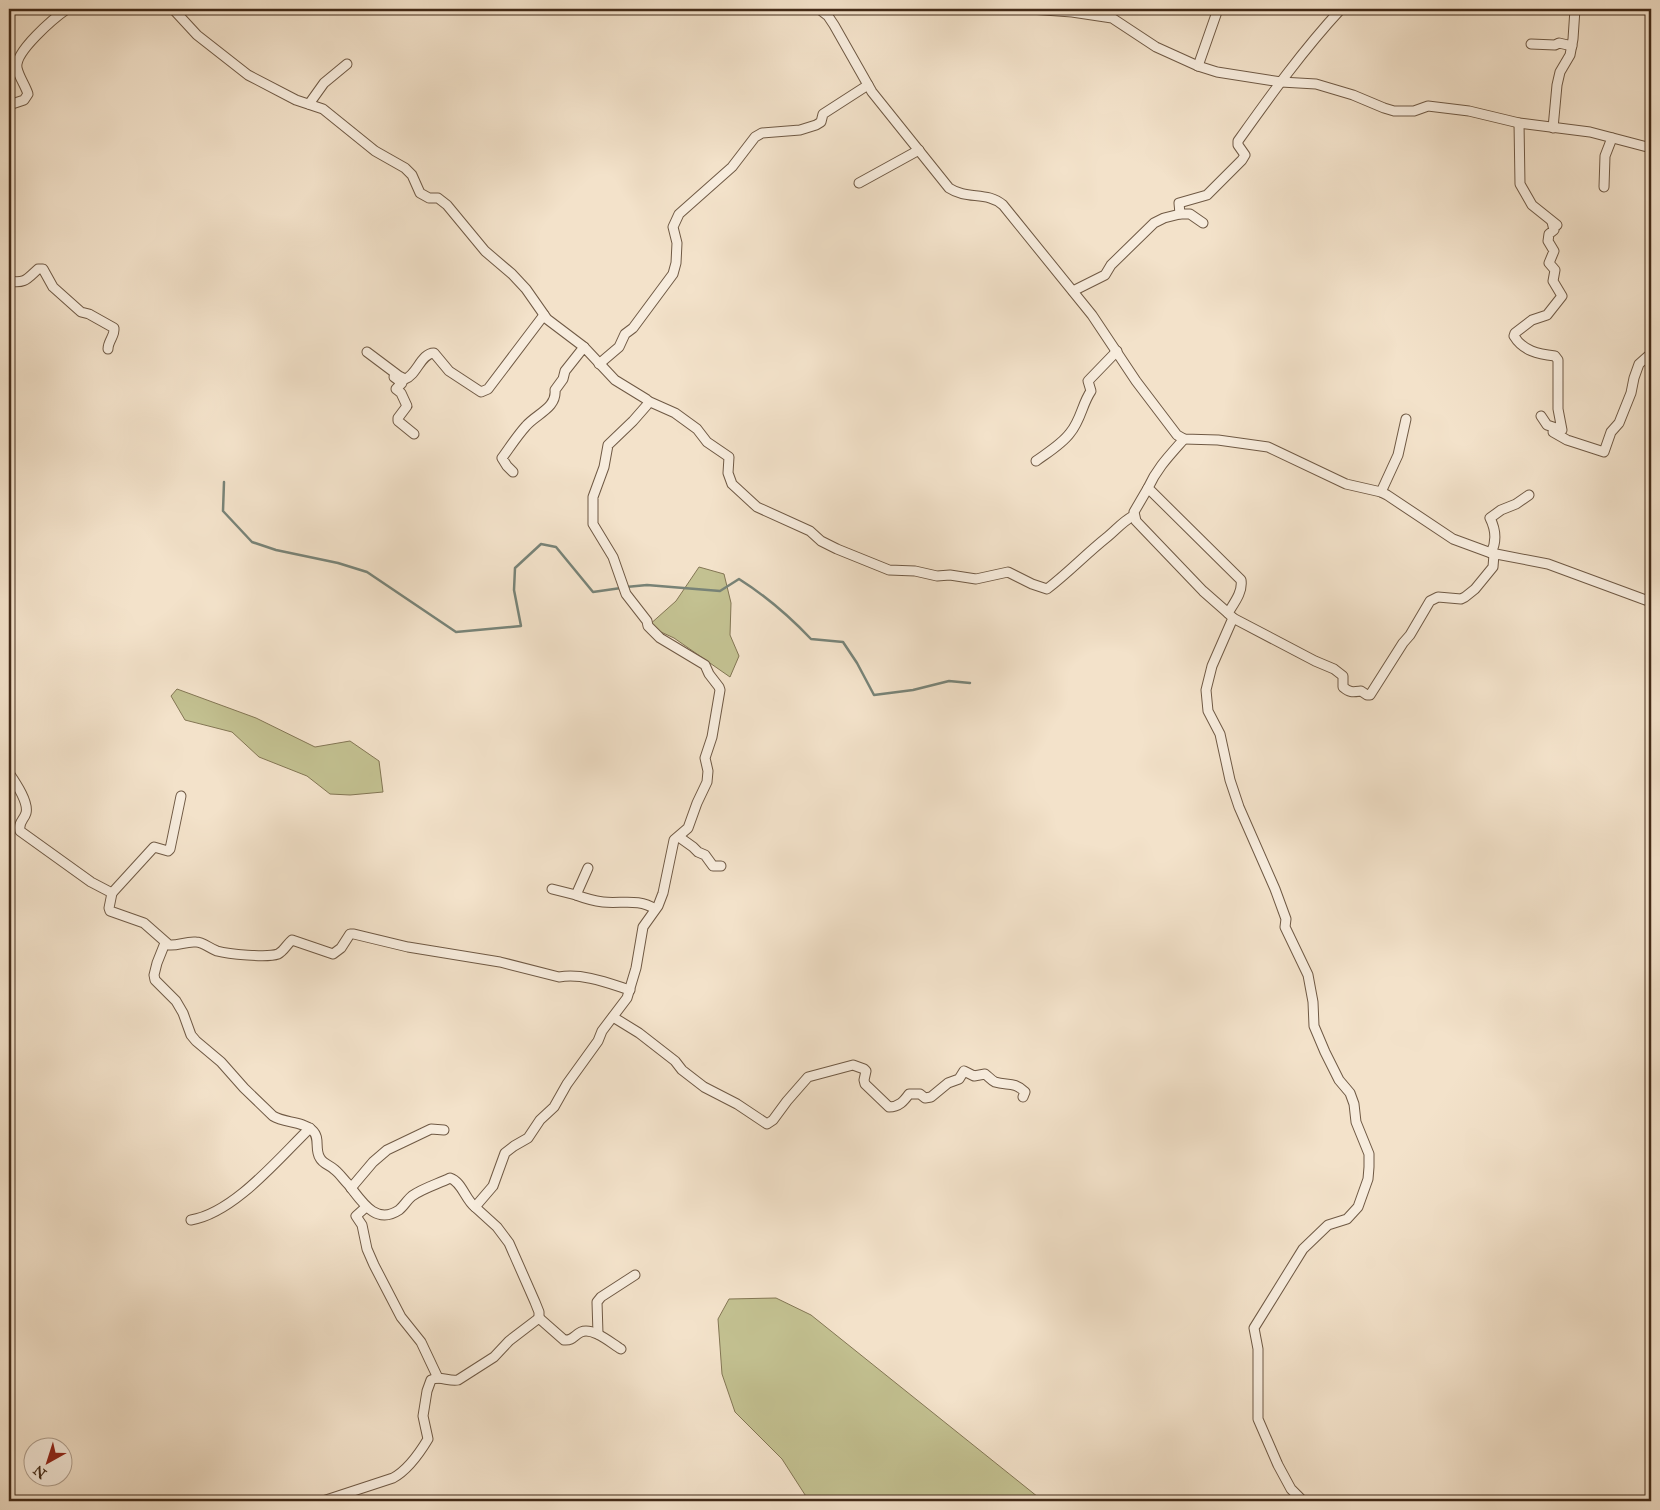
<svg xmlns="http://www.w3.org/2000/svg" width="1660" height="1510" font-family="'IM FELL Great Primer',serif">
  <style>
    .green { fill: #c3c191; stroke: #837654 }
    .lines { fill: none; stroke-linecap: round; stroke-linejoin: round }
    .stream { stroke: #788377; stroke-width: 2.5 }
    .minor-casing { stroke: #6f5944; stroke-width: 11 }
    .minor { stroke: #f7ecdd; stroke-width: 9 }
  </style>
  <rect width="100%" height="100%" fill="#f3e2ca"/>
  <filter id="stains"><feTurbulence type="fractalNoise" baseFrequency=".004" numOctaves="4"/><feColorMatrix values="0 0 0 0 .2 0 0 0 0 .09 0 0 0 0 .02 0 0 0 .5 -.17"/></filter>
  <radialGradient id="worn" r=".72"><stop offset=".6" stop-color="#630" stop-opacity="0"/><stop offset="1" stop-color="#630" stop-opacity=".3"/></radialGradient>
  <g class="green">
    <path d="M699,567L724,574L731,603L730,635L739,656L730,677L674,638L648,626L676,601Z"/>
    <path d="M177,689L256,718L315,747L350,741L379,761L383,792L350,795L330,794L307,776L259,757L232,732L185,720L171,696Z"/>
    <path d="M776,1298L811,1315L1043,1501H809L782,1459L735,1412L722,1374L718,1319L729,1299Z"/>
  </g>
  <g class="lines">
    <g class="stream">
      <path d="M224,482L223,511L252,542L276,550L338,563L367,572L456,632L521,626L514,590L515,568L541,544L556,547L593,592L621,588"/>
      <path d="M626,587L647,585L720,591L739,579C766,596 789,616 811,639L843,642L857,663L874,695L913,690L949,681L970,683"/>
    </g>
    <g class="minor-casing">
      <g id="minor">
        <path d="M173,9L197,35L248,75L296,100L323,109L375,151L405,168L412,175L420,193L429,198H438L447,205L485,251L512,274L526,289L547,319L584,347"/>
        <path d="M819,9L828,16L834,25L872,92L949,188C967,200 987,191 1003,205L1092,315L1136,381L1177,435L1184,439L1218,440L1268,447L1346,484L1381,492L1387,495L1453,539L1491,553L1548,564L1651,602"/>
        <path d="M1030,9L1072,12L1112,18L1156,47L1198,66L1217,72L1281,82L1316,84L1353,95L1384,108L1394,111H1414L1428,106L1469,111L1519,123L1590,132L1651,148"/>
        <path d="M1531,44L1555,45L1559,43L1572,46"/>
        <path d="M1198,66L1218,9"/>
        <path d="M309,104L324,83L347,64"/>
        <path d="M9,105L24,100L28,94C25,85 19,77 17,68C14,52 54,18 67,9"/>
        <path d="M1519,123L1520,184L1532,205L1557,225"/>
        <path d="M1553,128L1557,85L1560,72L1570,55L1573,39L1575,9"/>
        <path d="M859,183L919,150"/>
        <path d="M1604,187L1605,156L1612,138"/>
        <path d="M1180,214L1179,203L1207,195L1242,160L1245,155L1238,145V141C1270,96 1303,50 1341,9"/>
        <path d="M9,281C25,284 27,279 38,269H43L53,287L81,312L89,314L114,328C115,336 108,341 108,349"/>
        <path d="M1073,291L1105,275L1111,265L1154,223L1164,218L1180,214H1190L1203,223"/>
        <path d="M367,352L399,376L405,379C417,375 421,353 434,353L449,371L481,392L488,389L544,315"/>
        <path d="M599,364L619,347L625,334L633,328L673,274L676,263L677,243L673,227L679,214L732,167L755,137L762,133L800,130L816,125L821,122L823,114L868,85"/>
        <path d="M394,377L402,383L396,389L401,393L407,406L398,418V421L414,434"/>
        <path d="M648,401L675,413L697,429L707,442L729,457L728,473L732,484L757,507L810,531L821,541L837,549L889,570L915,571L937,576L950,575L976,579L1008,572L1032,584L1047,589C1068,573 1086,554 1106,538C1116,530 1122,522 1133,516"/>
        <path d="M1541,416L1547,425L1562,430L1558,409V360L1555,356C1538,354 1523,351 1514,336L1515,333L1532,320L1547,315L1562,296L1553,281L1555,270L1549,263L1554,251L1548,241L1549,234L1554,230L1552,222"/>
        <path d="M1553,432L1567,440L1604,452L1611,432L1619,423L1631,393L1634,378L1639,364L1648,356L1651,358"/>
        <path d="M1184,439C1170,455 1157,468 1148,488L1241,580C1243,592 1234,603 1228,613L1233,618L1212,666L1206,690L1208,711L1220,734L1230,780L1239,807L1275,889L1286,919L1285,927L1308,975L1313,1002L1314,1026L1325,1052L1339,1080L1350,1093L1354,1104L1356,1122L1369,1154V1167L1368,1179L1358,1207L1347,1219L1328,1225L1303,1249L1254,1328L1258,1349V1419L1278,1465L1291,1489L1303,1501"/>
        <path d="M1036,461C1047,453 1062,444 1070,433C1081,420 1082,404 1091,391L1088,381L1117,351"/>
        <path d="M1148,488L1134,512L1136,521L1203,591L1228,613"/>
        <path d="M1381,492L1398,455L1406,419"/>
        <path d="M1491,553C1497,541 1496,530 1490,518L1501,510L1516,504L1529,495"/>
        <path d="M1233,618L1315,661L1334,669L1343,676V687C1350,693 1353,692 1361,691L1367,695H1370L1403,643L1410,635L1430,601L1438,597L1461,599L1465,597L1475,589L1493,567L1494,554"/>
        <path d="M9,773C15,782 29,802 26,813C24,820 18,822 20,831L91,882L112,893L109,908L110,911L144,923L169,945C178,946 186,941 196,942C203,942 209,948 217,951C228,954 267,958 278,954C284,951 287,944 292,940L333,954L341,948L350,934H354L408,947L500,962L559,977C583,973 608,983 630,990"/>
        <path d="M679,837L693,847L698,852L705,855L713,866H721"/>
        <path d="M588,868L576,895C584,898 595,901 603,902C621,904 639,898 655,909"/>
        <path d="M552,889L576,895"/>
        <path d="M112,893L154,847L168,851L170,849L181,796"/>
        <path d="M165,943L157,963L154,975L155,980L176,1001L183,1013L191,1035L196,1041L221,1062L244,1088L273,1116C284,1123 302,1121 312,1130C321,1138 314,1149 320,1158C323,1164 330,1165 335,1170C340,1174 343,1179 348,1184C361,1200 375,1226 399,1210C404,1206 407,1200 412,1196C423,1188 438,1184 450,1178C462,1182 465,1199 475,1207L493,1186L505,1153L514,1146L528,1138L540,1120L554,1107L567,1084L598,1041L602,1031L627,998L636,968L643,927L658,906L663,893L674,840L688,828L697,803L707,782L708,771L705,758L712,737L720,690L719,687L709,674L705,665L660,638L648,626L647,621L626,594L613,557L593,524V497L604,467L608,445L633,421L647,405L648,401L646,399L615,380L584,347L565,371L563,379L555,390C557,408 536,414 526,426C517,436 510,447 502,458L507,466L513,472"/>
        <path d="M613,1017L639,1033L675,1061L682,1070L704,1087L737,1104L767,1124L773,1120L787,1101L808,1077L853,1065L864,1069L866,1071L864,1080L865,1084L889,1107C899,1107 904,1101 909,1094H920L925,1098L931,1097L948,1083L959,1079L964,1071L974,1076L985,1074C988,1076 991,1080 995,1082C1007,1086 1014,1081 1025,1092L1023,1097"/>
        <path d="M351,1188L373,1162L387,1150L431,1129L444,1130"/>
        <path d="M366,1207L356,1216L362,1225L367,1249L374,1265L401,1317L421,1342L438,1378"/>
        <path d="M475,1207L497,1227L509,1243L535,1302L539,1312V1318"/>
        <path d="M191,1220C234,1213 279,1158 310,1128"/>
        <path d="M598,1334L597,1302L601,1297L635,1275"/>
        <path d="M323,1501L393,1478C408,1470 419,1454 428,1439L423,1416L427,1391L431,1380C439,1375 449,1382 458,1380L494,1357L509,1341L539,1318L564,1340C573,1341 574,1335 581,1332C593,1327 611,1343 621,1349"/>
      </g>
    </g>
    <use href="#minor" class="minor"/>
  </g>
  <rect width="1660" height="1510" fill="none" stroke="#f3e2ca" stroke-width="30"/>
  <rect x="10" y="10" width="1640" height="1490" fill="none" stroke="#432b18" stroke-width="2.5"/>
  <rect x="15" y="15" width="1630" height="1480" fill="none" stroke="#432b18"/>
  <g transform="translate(48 1462) rotate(219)"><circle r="24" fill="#f7ecdd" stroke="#af9f8e"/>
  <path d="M0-4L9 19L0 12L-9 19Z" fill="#8f2418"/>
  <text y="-8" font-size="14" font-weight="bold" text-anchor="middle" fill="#432b18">N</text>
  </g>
  <rect width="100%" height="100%" filter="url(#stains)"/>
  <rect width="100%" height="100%" fill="url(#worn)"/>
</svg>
